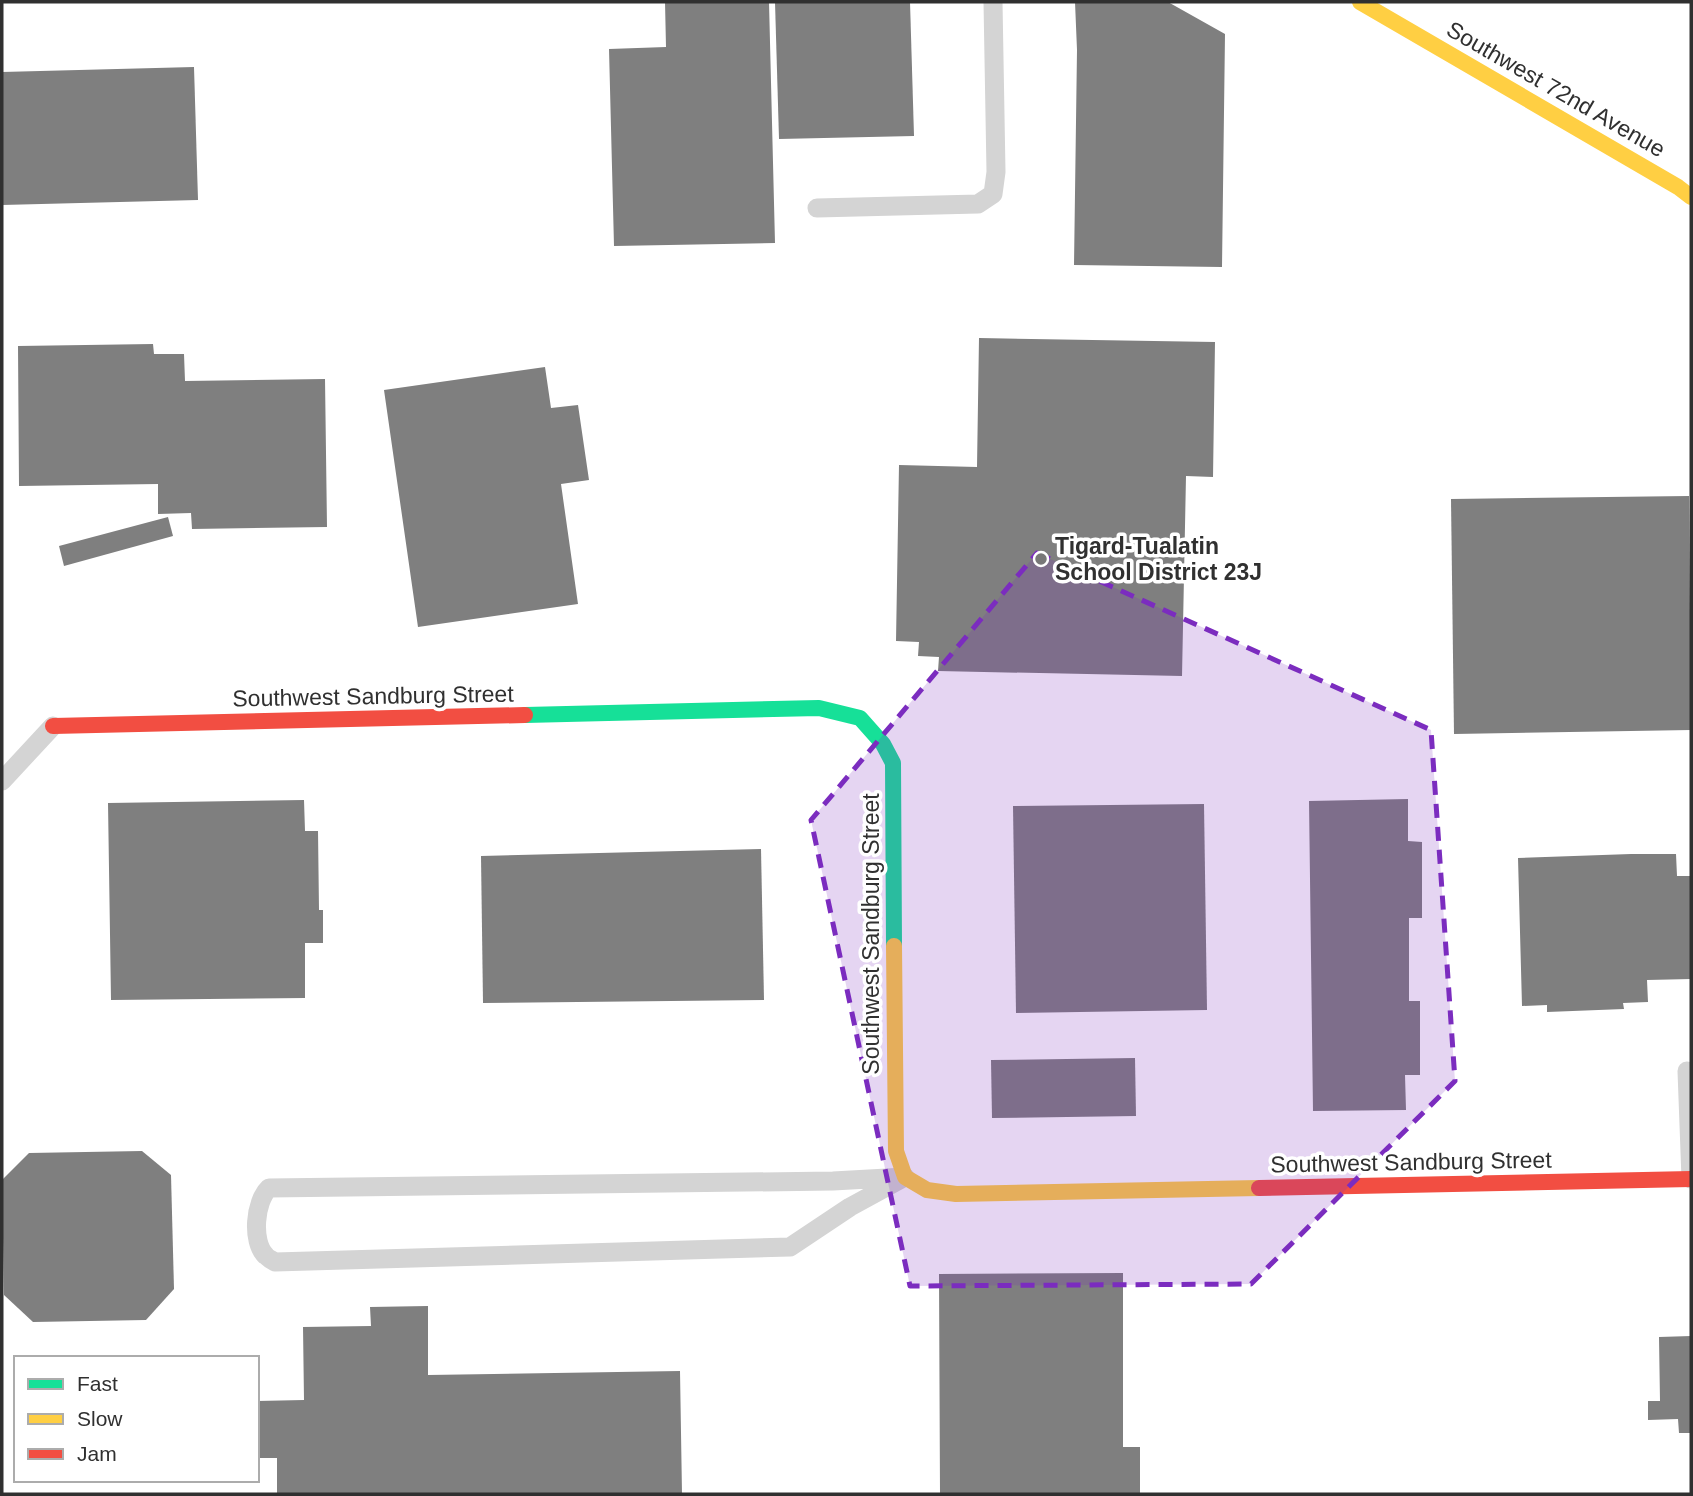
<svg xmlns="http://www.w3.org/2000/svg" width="1693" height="1496" font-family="Helvetica,sans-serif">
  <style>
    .building { fill: #7f7f7f }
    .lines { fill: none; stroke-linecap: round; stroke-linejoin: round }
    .lane { stroke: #d4d4d4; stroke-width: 19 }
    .fast { stroke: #16e098; stroke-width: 16 }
    .slow { stroke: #ffcf43; stroke-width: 16 }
    .jam { stroke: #f24e42; stroke-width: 16 }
    .marked { fill: #7b2cbf; fill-opacity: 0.2; stroke: #7b2cbf; stroke-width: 5; stroke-dasharray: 14 9; stroke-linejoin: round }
    .poi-dot { fill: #787878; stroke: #fff; stroke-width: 2.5 }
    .labels { text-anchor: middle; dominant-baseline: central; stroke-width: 7; stroke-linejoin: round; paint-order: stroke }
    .street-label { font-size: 23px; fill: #303030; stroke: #fff }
    .poi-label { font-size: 23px; font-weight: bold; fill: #303030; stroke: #fff; text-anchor: start }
  </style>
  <rect width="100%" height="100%" fill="#fff"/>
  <g class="building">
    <path d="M665,2H769L775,243L614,246L609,49L666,47Z"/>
    <path d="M775,2H910L914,136L779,139Z"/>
    <path d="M1075,2H1168L1225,34L1222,267L1074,265L1077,50Z"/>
    <path d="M194,67L198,200L2,205V72Z"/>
    <path d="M979,338L1215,342L1213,477L1186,476L1182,676L938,671L939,657L918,656L919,642L896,641L899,465L977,467Z"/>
    <path d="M153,344L154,354H184L185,381L325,379L327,527L192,529L191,513L158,514V484L19,486L18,346Z"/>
    <path d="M545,367L551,408L578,405L589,480L561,484L578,604L418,627L384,390Z"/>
    <path d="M1689,496L1691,730L1454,734L1451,499Z"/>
    <path d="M168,517L173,536L64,566L59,546Z"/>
    <path d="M1408,799V841L1422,842V918H1409V1001H1420V1075H1405L1406,1110L1313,1111L1309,801Z"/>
    <path d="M304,800L305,831H318L319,910H323V943H305V998L111,1000L108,803Z"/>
    <path d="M1204,804L1207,1010L1016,1013L1013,806Z"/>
    <path d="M761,849L764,1000L483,1003L481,856Z"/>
    <path d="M1631,854H1676L1677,876H1691V979L1647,980L1648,1002L1623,1003L1624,1009L1547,1012V1005L1522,1006L1518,858Z"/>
    <path d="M1135,1058L1136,1116L992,1118L991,1060Z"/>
    <path d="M142,1151L171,1175L174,1289L146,1320L33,1322L4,1295L2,1180L29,1153Z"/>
    <path d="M1123,1273V1447H1140V1494H940L939,1274Z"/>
    <path d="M428,1306V1375L680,1371L682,1494H277V1458H257V1401L304,1400L303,1327L371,1326L370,1307Z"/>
    <path d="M1691,1336V1433H1679L1678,1419L1648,1420V1401H1660L1659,1337Z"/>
  </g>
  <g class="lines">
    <g class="lane">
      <path d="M817,208L978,204L993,194L996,172L993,2"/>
      <path d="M2,781L53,726"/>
      <path d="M1687,1071L1691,1179"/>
      <path d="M905,1177L850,1207L790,1247L275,1262C275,1262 266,1257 266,1256C251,1242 255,1201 269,1188L833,1181Z"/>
    </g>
    <path class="fast" d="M525,715L819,708L860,718L883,744L893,763L894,946"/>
    <g class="slow">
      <path d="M1360,2L1678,187L1691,197"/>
      <path d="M894,946L896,1151L905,1177L927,1190L956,1194L1259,1188"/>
    </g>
    <g class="jam">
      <path d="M53,726L525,715"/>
      <path d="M1259,1188L1691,1179"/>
    </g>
  </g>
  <path class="marked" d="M1037,553L1431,730L1455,1081L1251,1284L910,1286L811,820Z"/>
  <circle class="poi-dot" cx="1041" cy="559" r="7"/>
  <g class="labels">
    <g class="street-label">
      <text transform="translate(1556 89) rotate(30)">Southwest 72nd Avenue</text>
      <text transform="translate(373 696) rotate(-1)">Southwest Sandburg Street</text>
      <text transform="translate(871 934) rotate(-90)">Southwest Sandburg Street</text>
      <text transform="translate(1411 1162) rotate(-1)">Southwest Sandburg Street</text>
    </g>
    <g class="poi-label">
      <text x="1055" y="546">Tigard-Tualatin<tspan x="1055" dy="26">School District 23J</tspan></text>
    </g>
  </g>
  <rect width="1693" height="1496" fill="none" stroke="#303030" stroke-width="7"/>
  <rect x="14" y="1356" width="245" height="126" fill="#ffffff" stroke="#acacac" stroke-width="2"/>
  <rect x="28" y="1379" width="35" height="10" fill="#16e098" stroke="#acacac" stroke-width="2"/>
  <text x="77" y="1391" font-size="21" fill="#303030">Fast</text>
  <rect x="28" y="1414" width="35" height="10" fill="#ffcf43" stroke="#acacac" stroke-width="2"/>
  <text x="77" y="1426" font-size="21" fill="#303030">Slow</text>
  <rect x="28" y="1449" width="35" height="10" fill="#f24e42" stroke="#acacac" stroke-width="2"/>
  <text x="77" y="1461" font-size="21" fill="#303030">Jam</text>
</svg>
